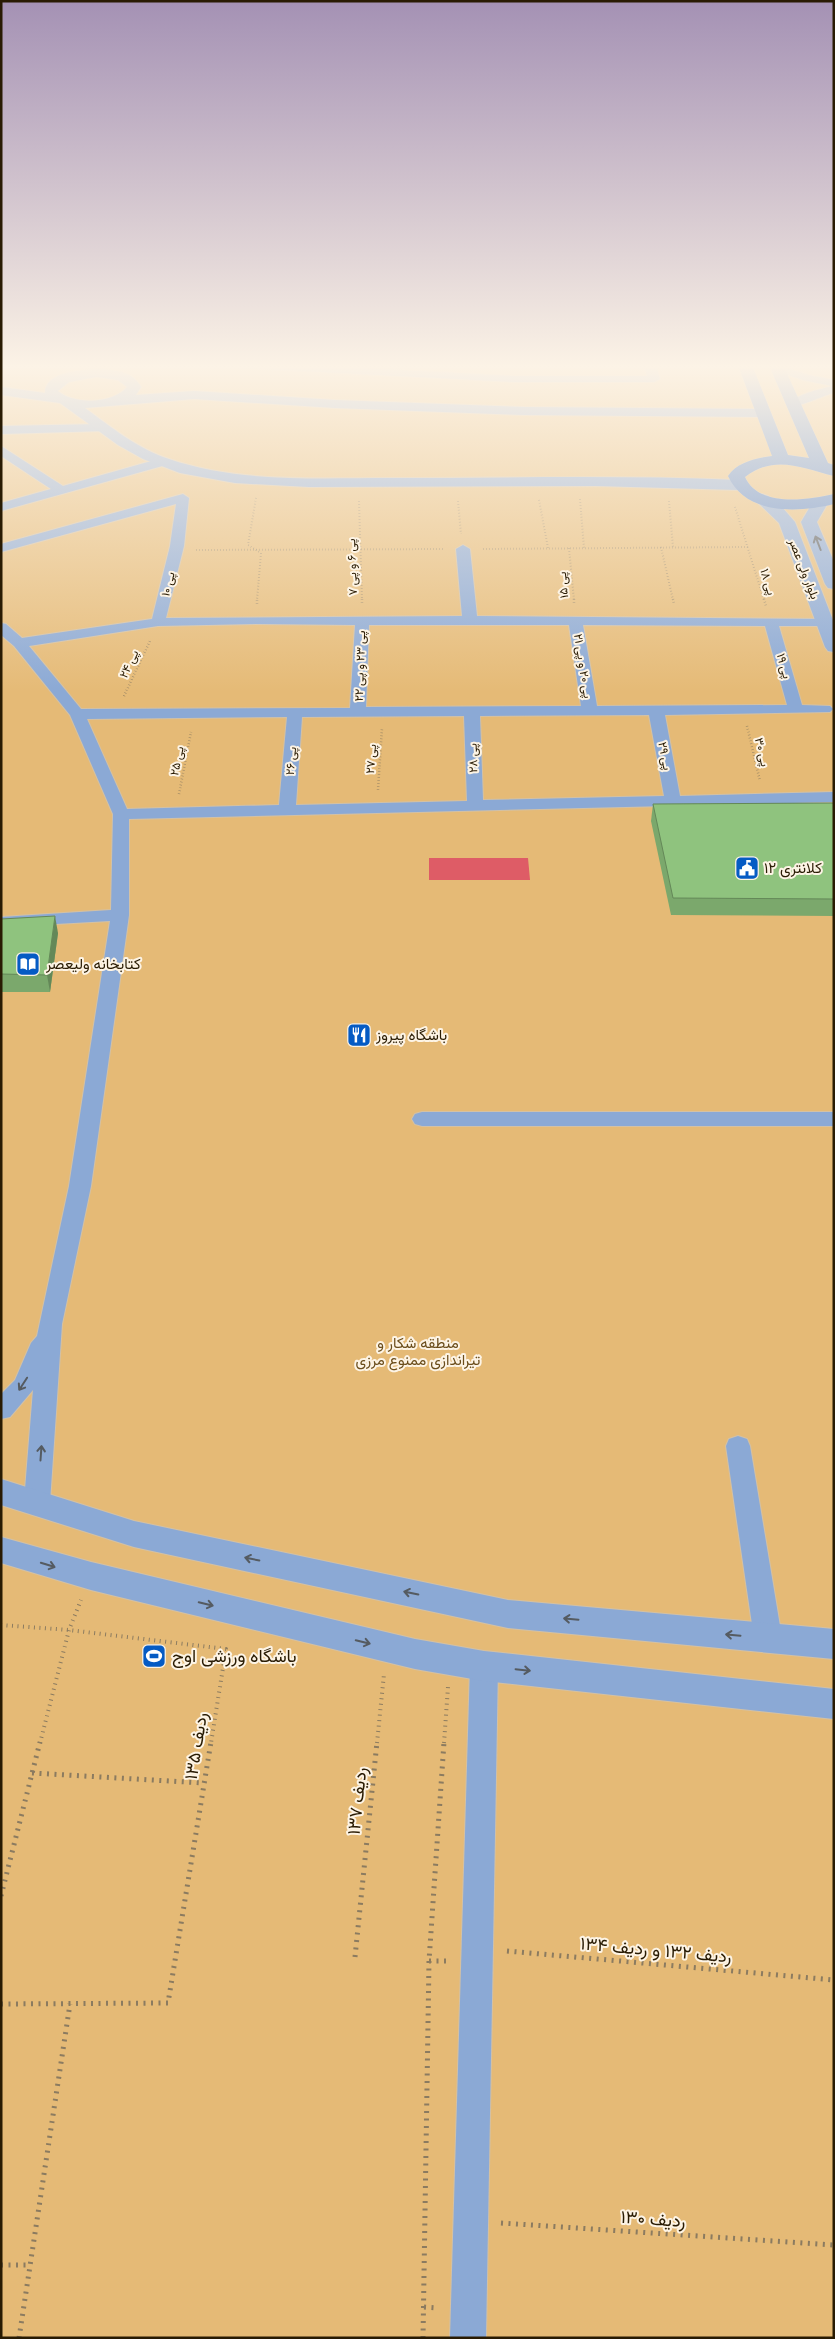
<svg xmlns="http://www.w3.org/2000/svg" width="835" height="2339" font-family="'Varela Round',Vazirmatn,sans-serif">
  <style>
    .green { fill: #e5ba76 }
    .water { fill: #de5c66 }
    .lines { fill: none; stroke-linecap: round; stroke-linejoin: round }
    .minor-casing { stroke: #d3c1a5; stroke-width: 2 }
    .tertiary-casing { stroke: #d3c1a5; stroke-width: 2 }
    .secondary-casing { stroke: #d3c1a5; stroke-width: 1 }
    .path-far3 { stroke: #8b7b60; stroke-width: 2; stroke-dasharray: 0.5 2.5; stroke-linecap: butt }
    .path-far2 { stroke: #8b7b60; stroke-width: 2.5; stroke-dasharray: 0.5 2.5; stroke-linecap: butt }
    .path-far1 { stroke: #8b7b60; stroke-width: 4; stroke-dasharray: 1 4.5; stroke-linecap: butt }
    .path { stroke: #8b7b60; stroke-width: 5; stroke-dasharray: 2 5.5; stroke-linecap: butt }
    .minor { fill: #8ba9d5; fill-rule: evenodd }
    .tertiary { fill: #8ba9d5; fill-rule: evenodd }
    .secondary { fill: #5c88ca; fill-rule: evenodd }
    .wall { fill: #7ba86c }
    .shaded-wall { fill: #648858 }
    .building { fill: #8fc37e; stroke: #648858 }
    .oneway { stroke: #555b61 }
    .labels { text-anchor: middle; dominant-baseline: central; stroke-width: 4; stroke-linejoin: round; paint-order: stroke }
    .far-street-label { font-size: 12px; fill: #291b03; stroke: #fdf4e5 }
    .poi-label { font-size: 15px; fill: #291b03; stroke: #fdf4e5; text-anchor: start }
    .park-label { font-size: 15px; fill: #6b4d1b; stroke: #fdf4e5 }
    .near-poi-label { font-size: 18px; fill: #291b03; stroke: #fdf4e5; text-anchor: start }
    .near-street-label { font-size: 18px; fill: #291b03; stroke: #fdf4e5 }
  </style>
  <rect width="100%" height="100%" fill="#f8e5c8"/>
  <rect class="green" x="1" y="365" width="833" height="1973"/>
  <path class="water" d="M429,858H528L530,880H429Z"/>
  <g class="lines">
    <g class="minor-casing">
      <g id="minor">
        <path d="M239,365H307L513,376H647L644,365H656L660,379L654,382H513L245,368Z"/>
        <path d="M778,365L809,375L834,380V393C824,395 798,408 791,406L789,404C799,393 818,390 832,386L803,380L773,370L771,368L773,366Z"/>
        <path d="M102,424L106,425L108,428L106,431L1,434V426Z"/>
        <path d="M1,446L63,486L162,458L168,462L166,465L1,511V503L51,489L1,456Z"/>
        <path d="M183,494L189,498L184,546L166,618L462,616L456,549L463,545L470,549L477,616L829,619L831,622L829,625L824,626H779L802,705L830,706L833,709L830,712L665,715L680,796L834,792V802L129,819V915L91,1186L62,1324L50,1502L46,1509L37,1512L28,1509L24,1502L33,1390L10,1417L1,1419V1394L15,1380L31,1343L37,1336L69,1186L110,921L1,927V917L111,910L113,814L70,715L14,646L1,635V623L6,624L22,638L152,619L170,546L176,504L1,552V544ZM256,624L355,625L350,708L81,709L29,646L158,626ZM369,625H569L581,706L366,707ZM583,625L765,626L787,705L597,706ZM649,715L664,796L483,800L480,716ZM464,716L467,801L296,805L302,717ZM287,717L279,805L127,809L87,719Z"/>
        <path d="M422,1112H834V1126H422L415,1124L412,1119L415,1114Z"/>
        <path d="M738,1436L747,1439L750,1446L782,1638L778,1646L768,1650L758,1646L754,1638L726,1446L729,1439Z"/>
        <path d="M484,1654L494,1657L498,1666L486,2338H450L470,1666L474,1657Z"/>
      </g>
    </g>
    <g class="tertiary-casing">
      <g id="tertiary">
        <path d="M96,369C113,370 132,370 141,387L136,395L194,391L335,400L524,407L762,409L769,413L762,417L524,415L335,408L194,399L85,408C111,427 138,449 169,459C239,483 317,478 390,478C506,478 622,475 738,480L744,482L746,485L744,488L738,490L596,486L309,487L235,483L180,473L143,459L118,445L60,403L1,395V387L45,393C45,372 80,370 96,369ZM96,377L118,380L127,387C113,404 74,405 58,391L69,382Z"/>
        <path d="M762,494L768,496L781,506L795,522L834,623V652L828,651L825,647L779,523L754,499L756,496Z"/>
        <path d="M820,498L826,500L828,503L817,522L834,562V589L828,588L825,584L801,522L814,500Z"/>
        <path d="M1,1479L134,1521L508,1600L834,1629V1659L508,1628L134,1547L1,1505Z"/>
        <path d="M1,1537L91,1562L415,1639L484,1651L834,1689V1719L484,1681L415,1669L91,1590L1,1563Z"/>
      </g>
    </g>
    <g class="secondary-casing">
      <path id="secondary" d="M738,365H752L788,455L809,458L769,365H783L828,463L834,465V476C802,468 775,454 745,477C759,508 807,500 834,494V504C797,513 746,515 728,476C737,462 757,458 772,456Z"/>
    </g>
    <g class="path-far3">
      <path d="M256,498L248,545L261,553L257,600"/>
      <path d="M580,499L584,548"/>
      <path d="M539,500L548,548"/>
      <path d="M359,501L362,600"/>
      <path d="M458,501L461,534"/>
      <path d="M669,501L673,547"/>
      <path d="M735,507L764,600"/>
      <path d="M661,547L673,600"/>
      <path d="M569,548L574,600"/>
      <path d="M483,549L748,547"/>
      <path d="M196,550L445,549"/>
    </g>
    <g class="path-far2">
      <path d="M362,599V605"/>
      <path d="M574,599V603"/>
      <path d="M673,599L674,604"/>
      <path d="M764,599L766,606"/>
      <path d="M257,604V599"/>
      <path d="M124,696L150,641"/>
      <path d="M747,726L760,781"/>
      <path d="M378,790L382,728"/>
      <path d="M179,794L191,732"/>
    </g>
    <g class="path-far1">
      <path d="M1,1625L69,1630L226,1649L211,1743"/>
      <path d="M40,1743L69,1630L81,1600"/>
      <path d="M377,1743L384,1674"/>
      <path d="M444,1743L448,1687"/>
    </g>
    <g class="path">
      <path d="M32,1773L204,1783"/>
      <path d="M1,1896L40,1742"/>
      <path d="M507,1951L834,1980"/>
      <path d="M355,1957L377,1742"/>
      <path d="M429,1961H449"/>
      <path d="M1,2004L168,2003L211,1742"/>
      <path d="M501,2223L834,2245"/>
      <path d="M1,2265H29"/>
      <path d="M424,2307L438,2308"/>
      <path d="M19,2338L70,2004"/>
      <path d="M423,2338L429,1961L444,1742"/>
    </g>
    <use href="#minor" class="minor"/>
    <use href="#tertiary" class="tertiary"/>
    <use href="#secondary" class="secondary"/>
  </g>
  <g class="wall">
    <path d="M834,803V916L671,915L651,821L653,804Z"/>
    <path d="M1,919L58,933L50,992H1Z"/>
  </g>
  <path class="shaded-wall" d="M55,916L58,933L50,992L47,975Z"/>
  <g class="building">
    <path d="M834,803V899L673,898L653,804Z"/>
    <path d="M55,916L47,975L1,974V919Z"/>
  </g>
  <defs><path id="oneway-shaft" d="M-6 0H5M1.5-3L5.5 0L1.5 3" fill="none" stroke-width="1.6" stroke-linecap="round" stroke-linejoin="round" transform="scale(1.25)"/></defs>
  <g class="oneway">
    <use href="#oneway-shaft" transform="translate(818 543) rotate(-111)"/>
    <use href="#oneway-shaft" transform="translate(23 1384) rotate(123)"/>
    <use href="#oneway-shaft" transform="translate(41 1453) rotate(-86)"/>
    <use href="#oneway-shaft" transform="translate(252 1559) rotate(-168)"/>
    <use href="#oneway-shaft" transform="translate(48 1565) rotate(17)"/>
    <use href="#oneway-shaft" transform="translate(411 1593) rotate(-168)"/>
    <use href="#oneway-shaft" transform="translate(206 1604) rotate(14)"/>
    <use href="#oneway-shaft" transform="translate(571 1619) rotate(-175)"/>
    <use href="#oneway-shaft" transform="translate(733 1635) rotate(-175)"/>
    <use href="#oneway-shaft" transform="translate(363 1642) rotate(14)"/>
    <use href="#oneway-shaft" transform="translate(523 1670) rotate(6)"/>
  </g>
  <linearGradient id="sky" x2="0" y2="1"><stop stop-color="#a491b4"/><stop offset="0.53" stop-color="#fcf3e6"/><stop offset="1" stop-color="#fcf3e6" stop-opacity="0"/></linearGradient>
  <rect width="835" height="692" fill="url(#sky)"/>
  <defs>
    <g id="civic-square" transform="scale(1.25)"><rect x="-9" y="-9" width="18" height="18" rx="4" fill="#055bc4" stroke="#fdf4e5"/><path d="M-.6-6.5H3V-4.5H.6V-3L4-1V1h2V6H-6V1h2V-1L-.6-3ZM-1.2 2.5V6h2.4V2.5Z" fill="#fff"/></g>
    <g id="library-square" transform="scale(1.25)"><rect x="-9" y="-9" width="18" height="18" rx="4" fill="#055bc4" stroke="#fdf4e5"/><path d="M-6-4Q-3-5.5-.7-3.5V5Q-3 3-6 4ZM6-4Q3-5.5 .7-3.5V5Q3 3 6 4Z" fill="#fff"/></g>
    <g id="restaurant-square" transform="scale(1.25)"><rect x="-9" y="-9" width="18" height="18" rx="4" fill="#055bc4" stroke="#fdf4e5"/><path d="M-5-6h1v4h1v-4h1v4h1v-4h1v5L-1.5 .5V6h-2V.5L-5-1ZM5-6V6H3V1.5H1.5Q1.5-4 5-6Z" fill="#fff"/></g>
    <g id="stadium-square" transform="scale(1.25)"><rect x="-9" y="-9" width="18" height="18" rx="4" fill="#055bc4" stroke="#fdf4e5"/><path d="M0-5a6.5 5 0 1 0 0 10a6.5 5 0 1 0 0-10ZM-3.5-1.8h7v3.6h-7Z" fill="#fff"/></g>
  </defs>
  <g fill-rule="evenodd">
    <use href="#civic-square" x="747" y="868"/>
    <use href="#library-square" x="28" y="964"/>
    <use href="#restaurant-square" x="359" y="1035"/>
    <use href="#stadium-square" x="154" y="1656"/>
  </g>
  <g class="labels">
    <g class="far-street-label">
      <text transform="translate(352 567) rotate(-92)">پی ۶ و پی ۷</text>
      <text transform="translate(804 569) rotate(69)">بلوار ولی عصر</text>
      <text transform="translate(768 582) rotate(73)">پی ۱۸</text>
      <text transform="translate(168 584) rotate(-76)">پی ۱۰</text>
      <text transform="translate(563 585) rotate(-95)">پی ۱۵</text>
      <text transform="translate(129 664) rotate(-65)">پی ۲۴</text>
      <text transform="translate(360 666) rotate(-88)">پی ۲۳ و پی ۲۲</text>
      <text transform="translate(583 666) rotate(81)">پی ۲۰ و پی ۲۱</text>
      <text transform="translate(784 666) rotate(74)">پی ۱۹</text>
      <text transform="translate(762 752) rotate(77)">پی ۳۰</text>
      <text transform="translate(665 756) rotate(79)">پی ۲۹</text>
      <text transform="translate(473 758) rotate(-91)">پی ۲۸</text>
      <text transform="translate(371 759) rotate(-86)">پی ۲۷</text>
      <text transform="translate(177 761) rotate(-79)">پی ۲۵</text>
      <text transform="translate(291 761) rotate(-85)">پی ۲۶</text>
    </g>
    <g class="poi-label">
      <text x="764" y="868">کلانتری ۱۲</text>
      <text x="46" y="964">کتابخانه ولیعصر</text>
      <text x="376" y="1035">باشگاه پیروز</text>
    </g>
    <g class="park-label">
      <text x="418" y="1343">منطقه شکار و<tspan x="418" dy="17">تیراندازی ممنوع مرزی</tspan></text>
    </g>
    <g class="near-poi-label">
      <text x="172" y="1656">باشگاه ورزشی اوج</text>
    </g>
    <g class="near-street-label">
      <text transform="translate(196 1746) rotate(-81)">ردیف ۱۳۵</text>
      <text transform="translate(357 1801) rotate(-84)">ردیف ۱۳۷</text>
      <text transform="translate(656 1950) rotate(5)">ردیف ۱۳۲ و ردیف ۱۳۴</text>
      <text transform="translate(653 2219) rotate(4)">ردیف ۱۳۰</text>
    </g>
  </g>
  <rect width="835" height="2339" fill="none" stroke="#291b03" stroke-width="5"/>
</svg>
